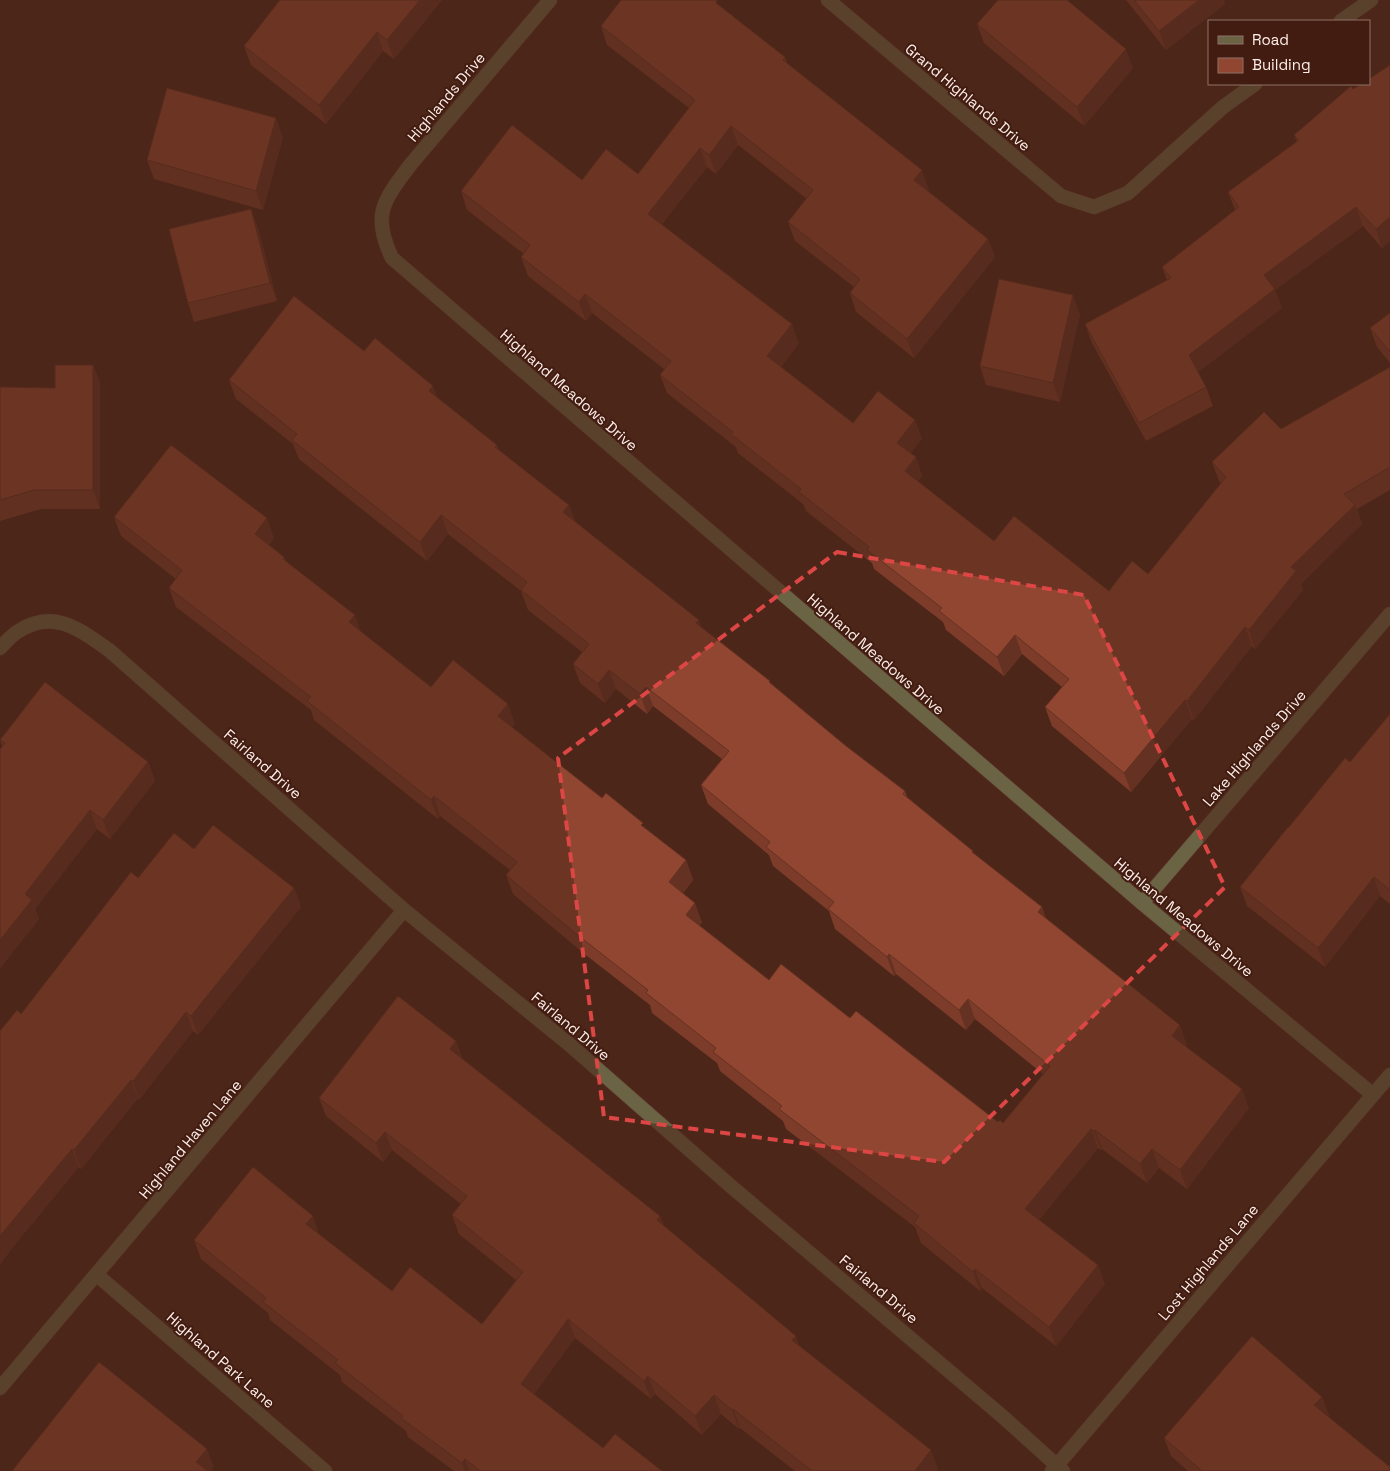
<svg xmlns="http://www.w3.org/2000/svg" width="1390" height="1471" font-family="'Space Grotesk',sans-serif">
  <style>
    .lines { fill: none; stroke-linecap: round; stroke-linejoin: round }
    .minor-casing { stroke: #664237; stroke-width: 15 }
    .minor { stroke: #6a6344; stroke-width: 14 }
    .wall { fill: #7c3c29 }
    .shaded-wall { fill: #653122 }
    .building { fill: #904630; stroke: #653122 }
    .marked { fill: none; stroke: #dc4645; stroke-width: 4; stroke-dasharray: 10 6; stroke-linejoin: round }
    .labels { text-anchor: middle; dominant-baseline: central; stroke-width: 4; stroke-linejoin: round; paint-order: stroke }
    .street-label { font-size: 15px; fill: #feeee9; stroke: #421c10 }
  </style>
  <rect width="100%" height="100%" fill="#4d261a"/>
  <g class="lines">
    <g class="minor-casing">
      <g id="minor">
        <path d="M550,0L411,164C384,200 371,214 392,258L1142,903L1372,1094"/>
        <path d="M828,0L1061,196L1094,207L1128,193L1223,107L1255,84"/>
        <path d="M1341,21L1371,0"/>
        <path d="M0,648C5,643 11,636 17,632C53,608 79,629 109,650L404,910L570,1045L733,1188L1002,1416L1063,1471"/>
        <path d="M1142,903L1390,614"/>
        <path d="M97,1275L325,1471"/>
        <path d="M0,1388L404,910"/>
        <path d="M1052,1471L1390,1075"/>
      </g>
    </g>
    <use href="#minor" class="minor"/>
  </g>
  <g class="wall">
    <path d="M280,0H442L394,59L383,51L326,124L251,65L244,46Z"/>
    <path d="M1126,0H1224L1225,4L1166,50Z"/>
    <path d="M719,5L785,57L787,63L929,189L927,191L988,239L995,257L914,358L856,312L850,293L854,287L795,241L788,222L807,199L738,145L716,174L707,167L662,224L799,343L781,367L853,423L915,420L922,439L910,453L916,457L922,476L918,482L994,541L1109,591L1148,574L1221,483L1219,481L1212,462L1281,429L1390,367V490L1357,509L1362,524L1301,584L1303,590L1255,649L1252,646L1194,720L1192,719L1131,792L1052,726L1045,707L1062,687L1022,654L1004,676L946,630L943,622L874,569L872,563L806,511L803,504L738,453L736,447L667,393L660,375L664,369L592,313L586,321L528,276L521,257L524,254L467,210L461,191L582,180L638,174L689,108L607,45L601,26Z"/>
    <path d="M977,24L1133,68L1084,126L984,43Z"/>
    <path d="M1390,65V242L1382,248L1363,226L1275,290L1282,308L1198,372L1206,387L1213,406L1146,441L1092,343L1085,324L1167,280L1162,267L1235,210L1228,192L1297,142L1294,135L1353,89Z"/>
    <path d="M283,137L263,210L154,179L147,160Z"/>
    <path d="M258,228L277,301L194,322L188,303Z"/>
    <path d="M1390,313V363L1377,347L1370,328Z"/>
    <path d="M1080,314L1060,402L986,385L980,366Z"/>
    <path d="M364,351L433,386L437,397L497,445L499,451L569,505L575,521L702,628L846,746L905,791L907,797L974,854L1042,907L1045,917L1187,1045L1186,1046L1249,1108L1187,1189L1159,1168L1147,1183L1102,1149L1101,1150L1098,1148L1039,1220L1105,1284L1056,1346L982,1288L980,1291L921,1243L915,1227L786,1129L783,1121L720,1071L717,1063L652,1013L650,1005L582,952L513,894L506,875L510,870L440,816L438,819L314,720L311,710L176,607L169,588L176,579L121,536L114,517L274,538L269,545L284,557L286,561L361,632L431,687L515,723L512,727L602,798L645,828L686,860L693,880L683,893L702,922L699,926L769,980L850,1018L998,1122L1003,1123L1043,1074L975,1019L966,1030L896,974L894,976L835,929L829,911L773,866L769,855L708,804L701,785L722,759L653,706L647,714L616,689L605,703L580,683L573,664L582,652L528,610L521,591L448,534L427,561L299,459L293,444L236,399L229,380Z"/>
    <path d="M93,365L100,383V509H41L0,521V387L55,388Z"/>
    <path d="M1390,714V904L1380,896L1325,967L1247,906L1240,887L1289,827L1350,762Z"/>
    <path d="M0,740L148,762L155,781L110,839L97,829L35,909L39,919L0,968L2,746Z"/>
    <path d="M138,878L294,888L301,907L198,1035L193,1031L139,1100L138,1098L81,1169L79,1167L21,1237L0,1264V1031L21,1014Z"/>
    <path d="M456,1041L462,1058L660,1216L664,1226L938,1469L937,1471H795L740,1428L739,1429L721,1414L702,1435L655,1394L651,1399L575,1338L534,1394L603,1448L662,1471H454L408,1437L406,1431L342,1382L340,1375L270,1320L268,1313L201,1259L194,1240L319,1234L392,1291L482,1324L516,1280L459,1234L452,1215L461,1204L392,1150L383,1162L326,1116L319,1098Z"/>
    <path d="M1322,1397L1329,1416H1328L1390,1471H1188L1171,1456L1164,1438Z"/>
  </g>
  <g class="shaded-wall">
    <path d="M420,0H442L394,59L387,40Z"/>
    <path d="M1199,0H1224L1225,4L1166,50L1159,31Z"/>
    <path d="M377,32L383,51L326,124L319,105Z"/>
    <path d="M1126,49L1133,68L1084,126L1077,107Z"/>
    <path d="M276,118L283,137L263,210L256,191Z"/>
    <path d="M731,126L738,145L716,174L709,155Z"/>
    <path d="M700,148L707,167L655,233L648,214Z"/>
    <path d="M922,170L929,189L921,199L914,180Z"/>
    <path d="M1356,207L1363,226L1275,290L1282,308L1196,374L1189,355L1264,275Z"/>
    <path d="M251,209L258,228L277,301L270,283Z"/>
    <path d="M1390,217V242L1382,248L1376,229Z"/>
    <path d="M988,239L995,257L914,358L907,339Z"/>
    <path d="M585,294L592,313L586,321L579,302Z"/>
    <path d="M1073,295L1080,314L1060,402L1053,383Z"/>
    <path d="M792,324L799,343L774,375L767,356Z"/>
    <path d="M93,365L100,383V509L93,490Z"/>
    <path d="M433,386L440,405L429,391Z"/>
    <path d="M915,420L922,439L904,462L897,443Z"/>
    <path d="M916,457L922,476L912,490L905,471Z"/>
    <path d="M569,505L576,524L563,512Z"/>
    <path d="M1355,505L1362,524L1301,584L1303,590L1255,649L1249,630L1291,567Z"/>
    <path d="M441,515L448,534L427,561L420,542Z"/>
    <path d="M267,518L274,538L262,553L255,534Z"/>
    <path d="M355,615L362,634L349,622Z"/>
    <path d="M699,620L706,639L696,623Z"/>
    <path d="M1245,627L1252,646L1194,720L1187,701Z"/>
    <path d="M1015,635L1022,654L1004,676L997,657Z"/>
    <path d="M609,670L616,689L605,703L598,684Z"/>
    <path d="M646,687L653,706L647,714L640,694Z"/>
    <path d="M1185,700L1192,719L1131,792L1124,773Z"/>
    <path d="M508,704L515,723L505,736L498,716Z"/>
    <path d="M148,762L155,781L110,839L103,820Z"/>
    <path d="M434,796L440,816L438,819L431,800Z"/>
    <path d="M90,810L97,829L35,909L39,919L0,968V940L25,894Z"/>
    <path d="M686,860L693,880L676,902L669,882Z"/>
    <path d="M1374,877L1380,896L1325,967L1318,948Z"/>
    <path d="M294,888L301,907L198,1035L191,1016Z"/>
    <path d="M695,903L702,922L693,934L686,915Z"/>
    <path d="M1042,907L1049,927L1038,912Z"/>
    <path d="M889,954L896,974L894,976L887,957Z"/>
    <path d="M968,999L975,1019L966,1030L959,1010Z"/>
    <path d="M186,1012L193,1031L139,1100L133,1081Z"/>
    <path d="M1180,1025L1187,1045L1179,1055L1172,1036Z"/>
    <path d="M456,1041L462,1060L450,1049Z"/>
    <path d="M131,1080L138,1098L81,1169L74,1150Z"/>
    <path d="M1242,1089L1249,1108L1187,1189L1180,1170Z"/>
    <path d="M1091,1129L1098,1148L1032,1228L1025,1209Z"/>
    <path d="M1095,1130L1102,1149L1101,1150L1094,1131Z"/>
    <path d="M385,1132L392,1150L383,1162L376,1143Z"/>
    <path d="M72,1149L79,1167L21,1237L0,1264V1236Z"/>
    <path d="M1152,1149L1159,1168L1147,1183L1140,1164Z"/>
    <path d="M313,1216L319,1234L306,1224Z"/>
    <path d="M660,1216L667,1235L657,1220Z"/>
    <path d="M1098,1265L1105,1284L1056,1346L1049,1327Z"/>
    <path d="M975,1269L982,1288L980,1291L973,1272Z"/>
    <path d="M568,1319L575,1338L528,1403L521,1384Z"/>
    <path d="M796,1336L803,1355L792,1340Z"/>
    <path d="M648,1376L655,1394L651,1399L644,1381Z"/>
    <path d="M714,1395L721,1414L702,1435L695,1416Z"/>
    <path d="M1322,1397L1329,1416L1321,1424L1314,1405Z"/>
    <path d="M733,1409L740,1428L739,1429L732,1410Z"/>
    <path d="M207,1449L214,1467L211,1471H200L196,1462Z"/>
    <path d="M931,1450L938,1469L937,1471H915Z"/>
    <path d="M465,1459L469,1471H465L462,1463Z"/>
  </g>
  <g class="building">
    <path d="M280,0H420L387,40L377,32L319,105L244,46Z"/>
    <path d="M621,0H716L717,1L716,3L785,57L783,60L922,170L914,180L988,239L907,339L850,293L860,279L788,222L813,190L731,126L709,155L700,148L648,214L792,324L767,356L853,423L878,391L915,420L897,443L916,457L905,471L994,541L1014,516L1109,591L1132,561L1148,574L1226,477L1212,462L1264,412L1281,429L1390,367V467L1344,494L1355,505L1291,567L1296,571L1249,630L1245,627L1187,701L1185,700L1124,773L1045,707L1069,679L1015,635L997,657L939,611L942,608L867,550L869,547L799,492L801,489L731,434L733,432L660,375L671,361L585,294L579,302L521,257L530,245L461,191L512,125L582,180L606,149L638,174L695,100L601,26Z"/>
    <path d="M998,0H1067L1126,49L1077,107L977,24Z"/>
    <path d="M1134,0H1199L1159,31Z"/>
    <path d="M1390,65V217L1376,229L1356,207L1264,275L1275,289L1189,355L1206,387L1139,423L1085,324L1171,278L1162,267L1239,207L1228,192L1299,140L1294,135L1351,86L1353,89L1361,84H1369V79Z"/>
    <path d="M167,88L276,118L256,191L147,160Z"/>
    <path d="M251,209L270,283L188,303L169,229Z"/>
    <path d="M999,279L1073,295L1053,383L980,366Z"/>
    <path d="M294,296L364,351L375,338L433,386L429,391L497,445L495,447L569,505L563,512L699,620L696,623L770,681L769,682L846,746L905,791L903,794L973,851L972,852L1042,907L1038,912L1180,1025L1172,1036L1242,1089L1180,1170L1152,1149L1140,1164L1095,1130L1094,1131L1091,1129L1025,1209L1098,1265L1049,1327L975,1269L973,1272L914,1223L919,1216L779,1109L782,1106L713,1052L716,1048L646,993L648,990L575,933L506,875L517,862L434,796L431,800L307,701L311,697L169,588L182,570L114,517L171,445L267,518L255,534L284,557L283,559L355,615L349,622L431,687L453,660L508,704L498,716L602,798L606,793L643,823L641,825L686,860L669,882L695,903L686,915L769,980L781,964L850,1018L856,1011L998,1122L1000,1120L1003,1123L1050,1066L968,999L959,1010L889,954L887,957L828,909L834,902L766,847L770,842L701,785L729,751L646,687L640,694L609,670L598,684L573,664L589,644L521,590L527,582L441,515L420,542L292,440L297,434L229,380Z"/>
    <path d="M1390,313V352L1370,328Z"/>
    <path d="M55,365H93V490H34L0,500V387L55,388Z"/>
    <path d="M45,682L148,762L103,820L90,810L25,894L32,900L0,940V749L5,743L0,740Z"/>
    <path d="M1390,714V890L1374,877L1318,948L1240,887L1288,827H1289L1345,758L1350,762Z"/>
    <path d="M213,825L294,888L191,1016L186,1012L133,1081L131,1080L74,1150L72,1149L0,1236V1031L17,1010L21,1014L131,872L138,878L174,833L194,849Z"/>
    <path d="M398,996L456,1041L450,1049L660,1216L657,1220L796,1336L792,1340L931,1450L915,1471H812L733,1409L732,1410L714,1395L695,1416L648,1376L644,1381L568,1319L521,1384L603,1448L615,1434L662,1471H480L465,1459L462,1463L401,1418L403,1416L335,1363L338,1360L263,1302L266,1298L194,1240L253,1167L313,1216L306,1224L392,1291L410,1267L482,1324L523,1272L452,1215L467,1196L385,1132L376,1143L319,1098Z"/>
    <path d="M1252,1336L1322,1397L1314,1405L1390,1467V1471H1202L1164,1438Z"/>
    <path d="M99,1362L207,1449L196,1462L208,1471H12Z"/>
  </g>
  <path d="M0 0H1390V1471H0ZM837,552L1084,595L1225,887L944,1162L604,1117L558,758Z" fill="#4d261a" fill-opacity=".55" fill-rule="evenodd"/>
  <path class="marked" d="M837,552L1084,595L1225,887L944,1162L604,1117L558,758Z"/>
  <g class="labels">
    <g class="street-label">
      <text transform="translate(446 97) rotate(-50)">Highlands Drive</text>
      <text transform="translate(968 97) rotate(40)">Grand Highlands Drive</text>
      <text transform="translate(569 390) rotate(41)">Highland Meadows Drive</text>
      <text transform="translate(876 654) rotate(41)">Highland Meadows Drive</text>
      <text transform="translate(1254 748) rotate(-49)">Lake Highlands Drive</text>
      <text transform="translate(263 764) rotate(41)">Fairland Drive</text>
      <text transform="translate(1184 917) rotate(40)">Highland Meadows Drive</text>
      <text transform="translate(571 1026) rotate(40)">Fairland Drive</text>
      <text transform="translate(190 1139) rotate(-50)">Highland Haven Lane</text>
      <text transform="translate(1208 1262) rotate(-50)">Lost Highlands Lane</text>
      <text transform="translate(879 1289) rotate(40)">Fairland Drive</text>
      <text transform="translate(221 1360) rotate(41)">Highland Park Lane</text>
    </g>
  </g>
  <rect x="1208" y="20" width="162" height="65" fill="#421c10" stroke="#8d7067"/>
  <rect x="1218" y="36" width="25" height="8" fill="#6a6344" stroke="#8d7067"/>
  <text x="1252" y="45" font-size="15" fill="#feeee9">Road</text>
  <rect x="1218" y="58" width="25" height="15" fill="#904630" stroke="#8d7067"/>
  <text x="1252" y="70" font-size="15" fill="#feeee9">Building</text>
</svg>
